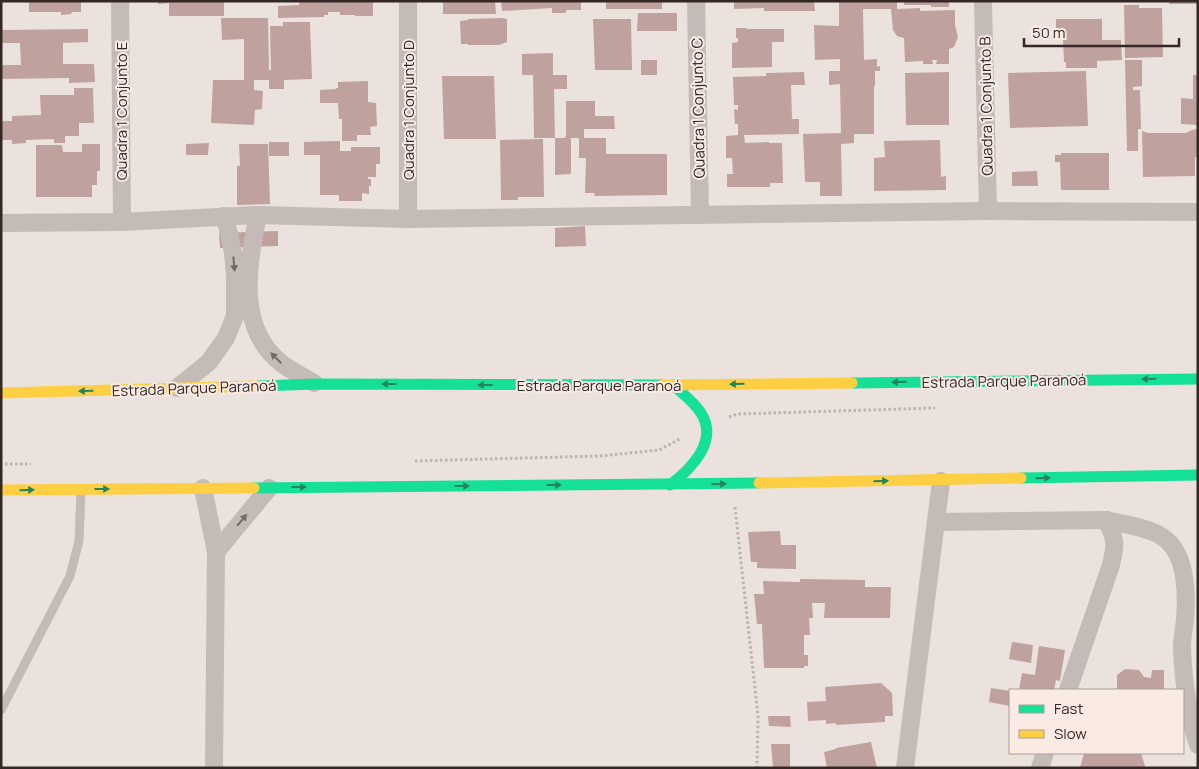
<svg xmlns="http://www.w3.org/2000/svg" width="1199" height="769" font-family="Manrope,sans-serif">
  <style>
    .building { fill: #bfa29e }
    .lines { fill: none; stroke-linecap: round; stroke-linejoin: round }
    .path { stroke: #bcb3af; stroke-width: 3; stroke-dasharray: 2.5 2.5; stroke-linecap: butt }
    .lane { stroke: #c4bab6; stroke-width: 9 }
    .street { stroke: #c4bab6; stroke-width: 18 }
    .fast { stroke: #16e098; stroke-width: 11 }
    .slow { stroke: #ffcf43; stroke-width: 11 }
    .oneway { fill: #756966 }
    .oneway2 { fill: #25845e }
    .labels { text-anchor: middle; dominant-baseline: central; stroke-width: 4; stroke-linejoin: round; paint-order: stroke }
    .street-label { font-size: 15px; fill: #342725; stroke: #f9ebe3 }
  </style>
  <rect width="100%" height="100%" fill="#ebe2dd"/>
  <g class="building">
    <path d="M29,1H81V12H72L71,14L61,15V12H29Z"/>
    <path d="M158,1H224V16H169V3L158,4Z"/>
    <path d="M299,1H373V16H355V15H340V12H328V15H324V17L278,18V6L299,5Z"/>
    <path d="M443,1H495L496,14H443Z"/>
    <path d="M501,1H581V10H566V13H552V8L502,11Z"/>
    <rect x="606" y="1" width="56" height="8"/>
    <path d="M734,1H814L815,11H764V8L734,9Z"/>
    <path d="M839,1H897V9L920,8V11L955,10V25L958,37L954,47L949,49V64H936L937,60H932L933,64H923V61L905,62L904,38L897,36L893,30L891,9H863L864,60L877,59V67L880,66V71H875V86H874V134H854V143L841,144L842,196H820V182H805L803,134L841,133L840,84L829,85V71H840V59L815,60L814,25L839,26Z"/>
    <path d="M904,1H949V7H931V5H904Z"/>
    <rect x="1169" y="1" width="29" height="3"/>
    <path d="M1124,5H1139V8H1162L1163,57L1125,58Z"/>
    <path d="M638,13H677V31H637Z"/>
    <path d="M221,18H268L269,70H271L270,26H283V22H310L312,79L284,80V89H269V80H254V90L263,91L262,109L255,110L254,125L211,123L213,80H244V39L222,40Z"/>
    <path d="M501,18L507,19V42L499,45H468V44H461L460,21L468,20V19Z"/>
    <path d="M593,19H631L632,70H595Z"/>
    <path d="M1056,19H1102V40H1121L1122,60L1097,61V68H1066V62H1064L1063,40H1056Z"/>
    <path d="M736,28H746V29H784V42H772V67L732,68V43L738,42V38H736Z"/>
    <path d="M88,29V42L63,43V64H94L95,82L69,83V78L1,79V65H21L20,43H1V30Z"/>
    <path d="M553,53V75H567V89H554L555,138H534L533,75H522V54Z"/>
    <rect x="641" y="60" width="16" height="15"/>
    <path d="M1125,60H1142V86L1133,87V90H1140L1141,129H1138V151H1127Z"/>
    <path d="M1086,71L1088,126L1010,128L1008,73Z"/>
    <path d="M804,72L805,85H791L792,119H799V134L744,135L745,143L769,142V143H782L783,183H770V187H727V174H733L732,158H726V136L738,135V124H735L734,109L738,110V105H734L733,77L766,76V73Z"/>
    <path d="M949,72V125H906L905,73Z"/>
    <path d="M1193,75H1198V125L1181,124V98L1193,99Z"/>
    <path d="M442,76H494L496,139H444Z"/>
    <path d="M368,81V102L376,103L377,126L370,127L371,135H357V141H342V119H339L338,103H320V90L336,89V88H338V82Z"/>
    <path d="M74,88H93L94,123H79V136H65V143H54V139L26,140V143L12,144V140H1V121H12V116L41,115L40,95H74Z"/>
    <path d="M566,101H595V116H614L615,129H584V138H606V154H667V195L595,196L594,193H585L586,158H579V138H571V174L555,175V138H565L566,135Z"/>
    <path d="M1198,129V157H1195V176L1143,177L1142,131L1148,133H1186L1192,130Z"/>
    <path d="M543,139L544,197H518V200H501L500,140Z"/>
    <path d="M940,140L941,177L946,176V190L874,191V158L885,157L884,141Z"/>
    <path d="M335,141H340V151H351V147H380V164H376V177H368V179H371V186H369V194L362,193V201H339V195H320V155H304V142Z"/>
    <rect x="269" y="142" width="20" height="14"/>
    <path d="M209,143L208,155H186V144Z"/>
    <path d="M82,144H100V171H97V185H92V197H36V145H62L63,152H82Z"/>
    <path d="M239,144H268L270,204L237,205V166H240Z"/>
    <path d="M1061,153H1109V190H1061L1060,162H1055V155H1061Z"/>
    <path d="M1037,171L1038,186H1012V172Z"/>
    <path d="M585,226L586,246L555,247V228Z"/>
    <path d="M278,231V246L220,248L219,233Z"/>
    <path d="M780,531L781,545H796V569L757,568V562H751L748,532Z"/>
    <path d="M800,579L865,580V587H891L890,618H824L825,603H812L813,618H809L810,635H804V655H808V666H804V668H764L762,624H757L754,594H764L763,581L800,582Z"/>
    <path d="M1012,642L1033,645L1031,663L1009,659Z"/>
    <path d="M1039,646L1065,650L1060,681L1056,680L1054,690H1019L1022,673L1035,675Z"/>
    <path d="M1125,669L1139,670L1144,677L1151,678L1152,670H1164V690H1117V675Z"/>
    <path d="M881,683L892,693L893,716H885V722L836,725V723L826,724V720L808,721L807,702L826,701L825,687Z"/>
    <path d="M991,688L1010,691V706L989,702Z"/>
    <path d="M768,716H790L791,727L769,726Z"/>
    <path d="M871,742L877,768H827L824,752L836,749V748Z"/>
    <path d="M771,744H790V768H773Z"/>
    <path d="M1084,753H1141L1145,766V768H1080Z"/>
  </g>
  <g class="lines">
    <g class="path">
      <path d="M729,417L738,414L935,408"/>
      <path d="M415,461L599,456L659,450L680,439"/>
      <path d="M5,464H31"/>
      <path d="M735,507L758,716L757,768"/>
    </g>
    <path class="lane" d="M1,710L70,576L79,541L81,491"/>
    <g class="street">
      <path d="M120,1L122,222"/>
      <path d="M408,1V219"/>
      <path d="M696,1L700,215"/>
      <path d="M983,1L988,211"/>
      <path d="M258,215C248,264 236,327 281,363C291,371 303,376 314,383"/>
      <path d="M1,223L122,222L258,215L408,219L988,211L1198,212"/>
      <path d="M177,388L209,362L226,338L235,316V276L233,253L229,233L224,216"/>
      <path d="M203,488L216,552L214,768"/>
      <path d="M1106,520C1122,524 1147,527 1161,536C1187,551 1187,594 1185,620C1184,629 1182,638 1182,647C1183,681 1188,714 1198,745"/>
      <path d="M936,522L1106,520C1116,538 1116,545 1111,565L1068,690"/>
      <path d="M216,552L269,488"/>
      <path d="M905,768L941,481"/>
      <path d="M1040,768L1045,753"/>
    </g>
    <g class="fast">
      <path d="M852,383L1198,379"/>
      <path d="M258,386L316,384L662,385"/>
      <path d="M1021,478L1198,475"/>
      <path d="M670,485C691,469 719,441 701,413C694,402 683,394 673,385"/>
      <path d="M254,488L759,483"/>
    </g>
    <g class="slow">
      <path d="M662,385L852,383"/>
      <path d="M1,393L258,386"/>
      <path d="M759,483L1021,478"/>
      <path d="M1,490L254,488"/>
    </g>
  </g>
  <defs><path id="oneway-solid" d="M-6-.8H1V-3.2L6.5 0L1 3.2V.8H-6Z" transform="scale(1.25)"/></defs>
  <g class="oneway">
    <use href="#oneway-solid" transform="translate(234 264) rotate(85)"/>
    <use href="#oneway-solid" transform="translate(276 358) rotate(-135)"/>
    <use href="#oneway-solid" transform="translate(242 520) rotate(-50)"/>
  </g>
  <g class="oneway2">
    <use href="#oneway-solid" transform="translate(1149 379) rotate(179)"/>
    <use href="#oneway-solid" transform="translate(899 382) rotate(179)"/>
    <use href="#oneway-solid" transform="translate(389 384) rotate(180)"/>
    <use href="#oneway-solid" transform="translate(737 384) rotate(179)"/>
    <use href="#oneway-solid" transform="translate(485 385) rotate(-180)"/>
    <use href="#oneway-solid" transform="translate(86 391) rotate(178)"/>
    <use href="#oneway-solid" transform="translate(1043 478) rotate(-1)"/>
    <use href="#oneway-solid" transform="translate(881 481) rotate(-1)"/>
    <use href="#oneway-solid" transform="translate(719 484) rotate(-1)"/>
    <use href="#oneway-solid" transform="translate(554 485)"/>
    <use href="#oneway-solid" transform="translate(462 486)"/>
    <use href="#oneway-solid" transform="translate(299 487)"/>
    <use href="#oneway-solid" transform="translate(102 489)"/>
    <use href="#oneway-solid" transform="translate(27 490) rotate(-1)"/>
  </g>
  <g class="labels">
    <g class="street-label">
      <text transform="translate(986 106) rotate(-91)">Quadra 1 Conjunto B</text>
      <text transform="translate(698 108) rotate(-91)">Quadra 1 Conjunto C</text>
      <text transform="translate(408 110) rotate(-90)">Quadra 1 Conjunto D</text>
      <text transform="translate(121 111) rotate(-90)">Quadra 1 Conjunto E</text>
      <text transform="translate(1004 381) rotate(-1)">Estrada Parque Paranoá</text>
      <text x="599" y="385">Estrada Parque Paranoá</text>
      <text transform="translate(194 388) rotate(-2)">Estrada Parque Paranoá</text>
    </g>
  </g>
  <rect width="1199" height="769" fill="none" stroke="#342725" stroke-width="5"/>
  <rect x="1009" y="689" width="175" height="65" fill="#f9ebe3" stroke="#aa9d97"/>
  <rect x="1019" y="705" width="25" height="8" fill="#16e098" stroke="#aa9d97"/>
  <text x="1054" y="714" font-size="15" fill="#342725">Fast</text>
  <rect x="1019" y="730" width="25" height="8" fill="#ffcf43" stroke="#aa9d97"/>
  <text x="1054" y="739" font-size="15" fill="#342725">Slow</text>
  <path d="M1024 38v8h155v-8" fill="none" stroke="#342725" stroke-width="2.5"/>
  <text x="1032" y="38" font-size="15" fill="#342725" stroke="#f9ebe3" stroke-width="4" paint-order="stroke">50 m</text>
</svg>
